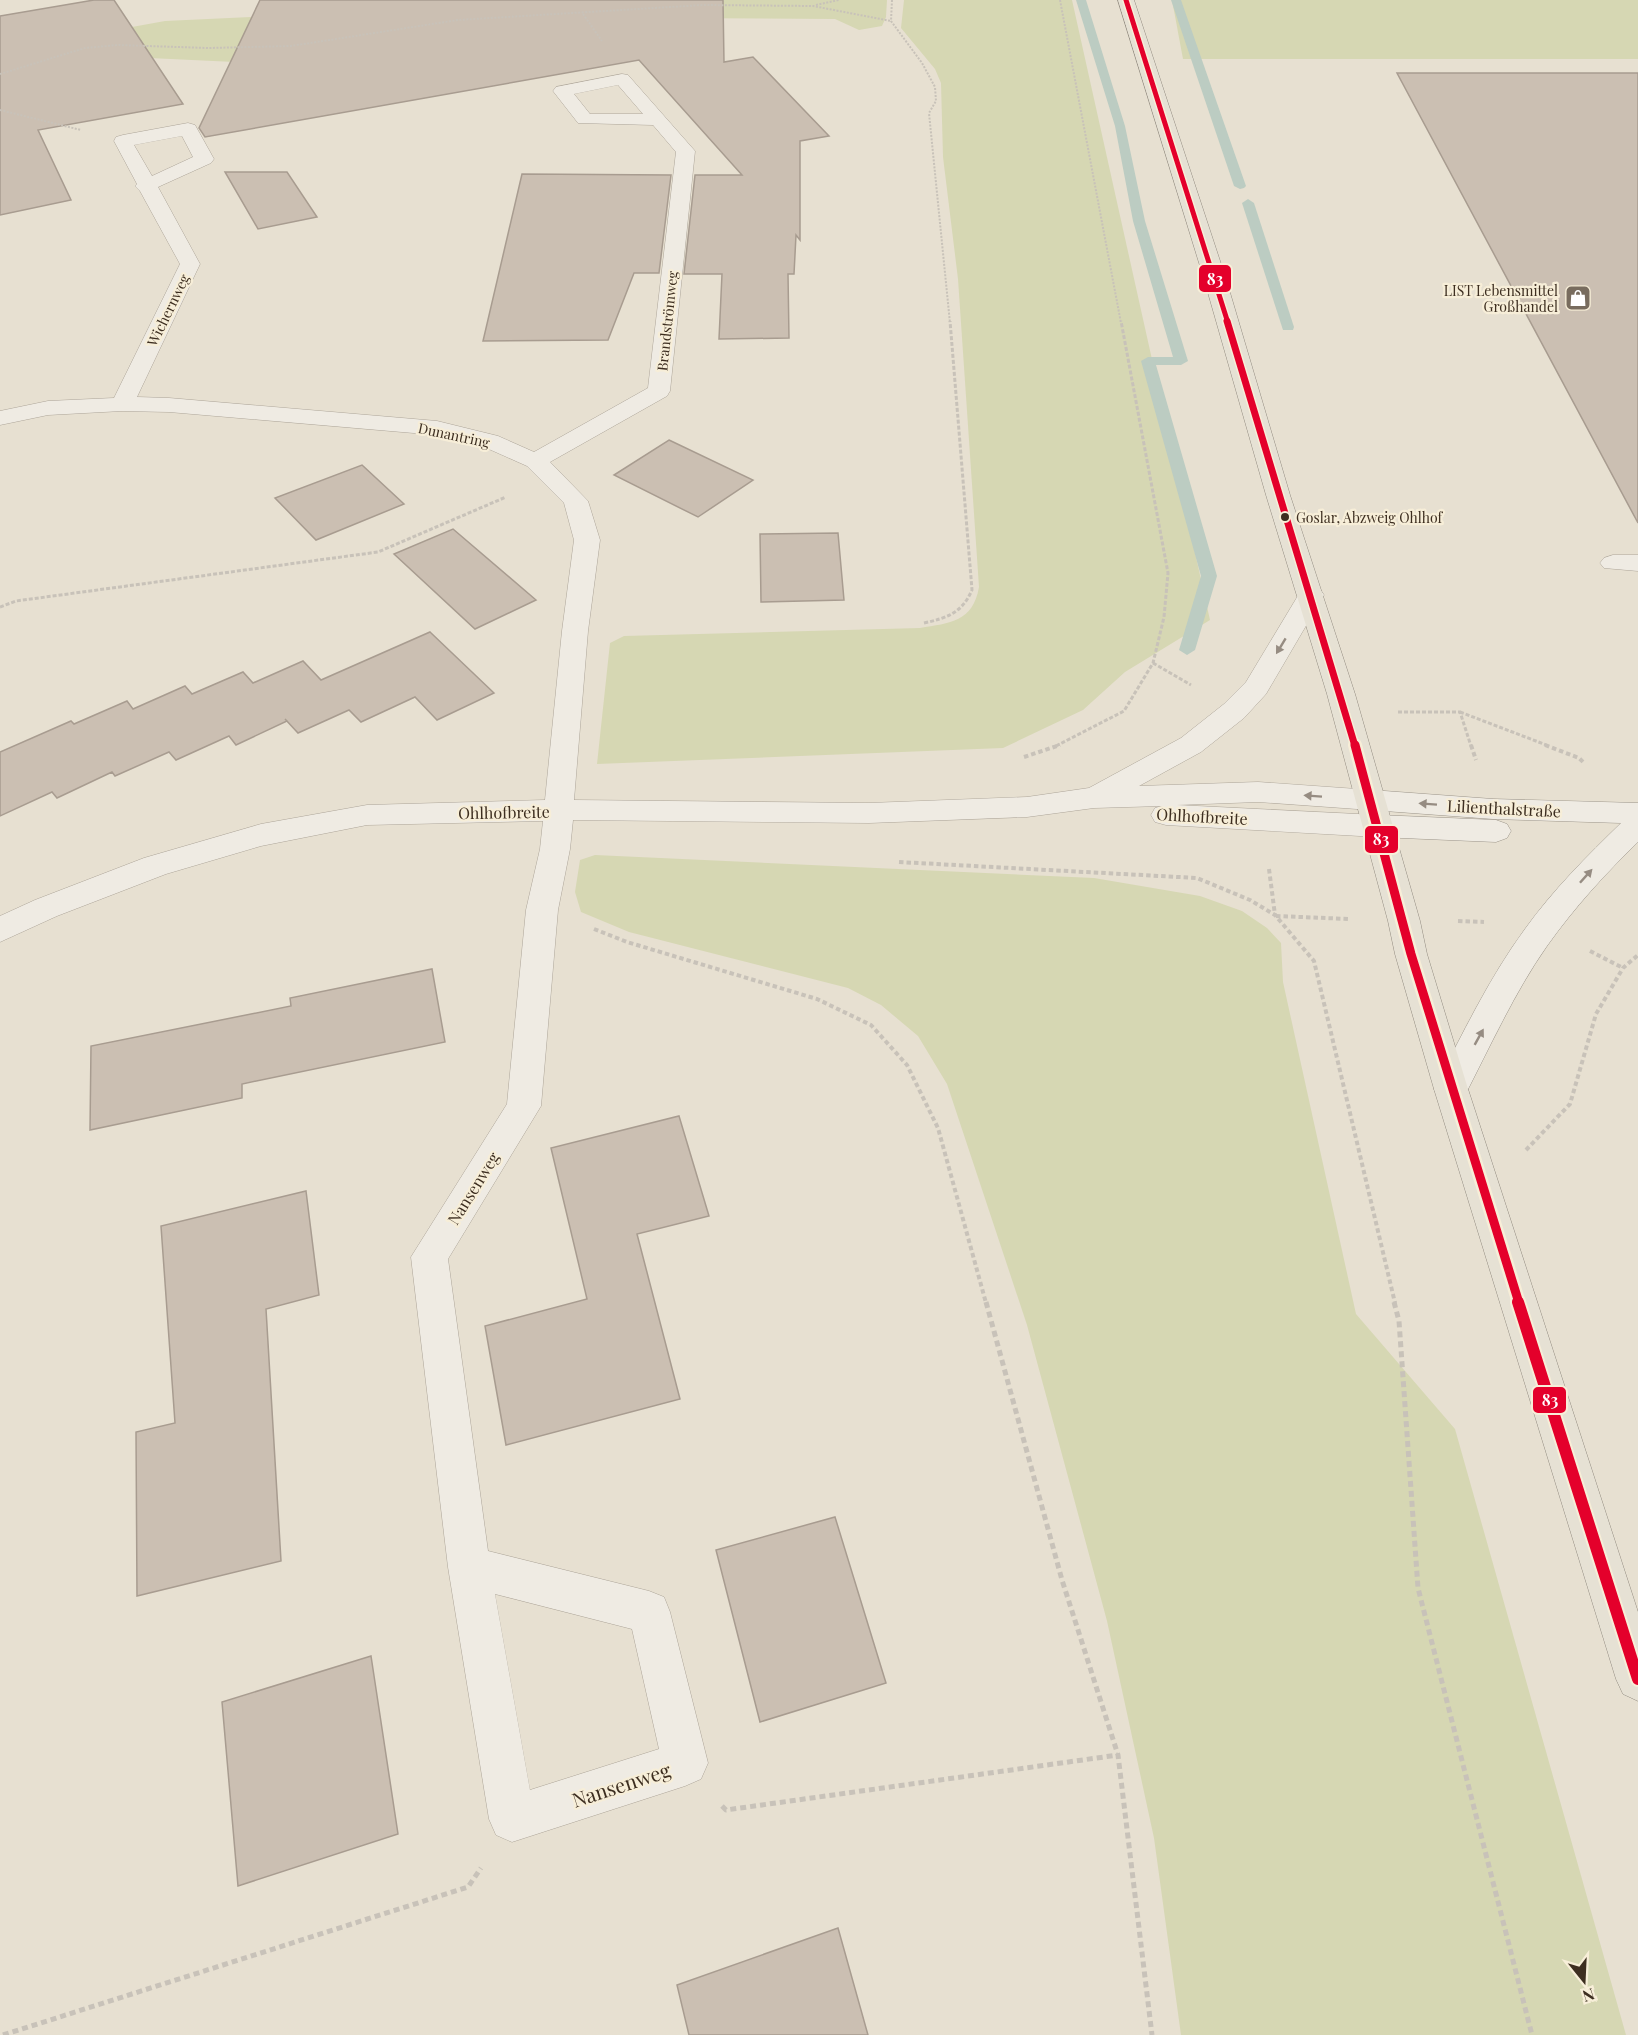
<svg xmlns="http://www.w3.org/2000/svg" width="1638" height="2035" font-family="'Playfair Display',serif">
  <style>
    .green { fill: #d6d7b3 }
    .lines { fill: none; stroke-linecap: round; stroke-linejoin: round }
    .stream { fill: #bcccc2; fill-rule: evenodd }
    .building { fill: #cbbfb2; stroke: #a89c90; stroke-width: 1.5 }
    .lane-casing { stroke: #ada599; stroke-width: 1 }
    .street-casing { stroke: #ada599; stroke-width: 1 }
    .secondary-casing { stroke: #9c958a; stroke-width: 1 }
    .primary-casing { stroke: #928b80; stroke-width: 1 }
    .path-far3 { stroke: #c8c2b9; stroke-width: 2; stroke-dasharray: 2 1.5; stroke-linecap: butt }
    .path-far2 { stroke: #c8c2b9; stroke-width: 3; stroke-dasharray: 4 2; stroke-linecap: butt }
    .path-far1 { stroke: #c8c2b9; stroke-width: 4; stroke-dasharray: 4.5 3; stroke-linecap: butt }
    .path { stroke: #c8c2b9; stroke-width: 5; stroke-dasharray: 6 4; stroke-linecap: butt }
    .lane { fill: #efebe3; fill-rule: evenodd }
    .street { fill: #efebe3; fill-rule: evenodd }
    .secondary { fill: #efebe3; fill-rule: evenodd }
    .primary { fill: #e6e1d4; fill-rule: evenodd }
    .bus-1-far3-casing { stroke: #f7eed8; stroke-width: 8 }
    .bus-1-far2-casing { stroke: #f7eed8; stroke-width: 10 }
    .bus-1-far1-casing { stroke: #f7eed8; stroke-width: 14 }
    .bus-1-casing { stroke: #f7eed8; stroke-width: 16 }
    .bus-1-far3 { stroke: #e4002b; stroke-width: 5 }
    .bus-1-far2 { stroke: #e4002b; stroke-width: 7 }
    .bus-1-far1 { stroke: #e4002b; stroke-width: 9 }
    .bus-1 { stroke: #e4002b; stroke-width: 12 }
    .oneway { fill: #968c82 }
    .bus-dot { fill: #3d2e20; stroke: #f7eed8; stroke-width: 2 }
    .labels { text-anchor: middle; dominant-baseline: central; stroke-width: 4.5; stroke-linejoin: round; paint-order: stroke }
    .far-poi-label { font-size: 14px; fill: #3d2e20; stroke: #f7eed8; text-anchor: end }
    .far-street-label { font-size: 14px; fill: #3d2e20; stroke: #f7eed8 }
    .bus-label { font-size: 14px; fill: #3d2e20; stroke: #f7eed8; text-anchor: start }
    .street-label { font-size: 16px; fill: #3d2e20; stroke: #f7eed8 }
    .near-street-label { font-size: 20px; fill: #3d2e20; stroke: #f7eed8 }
    .line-badge { stroke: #f7eed8; stroke-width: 2 }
    .badge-label { font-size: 16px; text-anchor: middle; font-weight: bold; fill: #fff }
  </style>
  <rect width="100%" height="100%" fill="#e7e0d1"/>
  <g class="green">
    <path d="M611,0H887L886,17L882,26L859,30L835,19L658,18L298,65L0,51L165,21Z"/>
    <path d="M904,0H1072L1210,620L1125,672L1083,710L1003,748L597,764L610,643L624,636L920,628C950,623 973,622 979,587L958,279L943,157L941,83L935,69L901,28Z"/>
    <path d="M1172,0H1638V59H1183Z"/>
    <path d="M595,855L1094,878L1200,896L1242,911L1267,928L1281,943L1283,982L1356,1314L1455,1429L1626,2035H1181L1154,1838L1107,1621L1027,1325L947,1084L918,1036L881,1005L848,988L629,932L581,912L575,892L580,860Z"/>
  </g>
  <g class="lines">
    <g class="stream">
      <path d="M1076,0H1086L1125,126L1145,221L1188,361L1181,365H1156L1217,576L1195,650L1187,655L1179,650L1201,576L1141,361L1148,357H1173L1133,221L1115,126Z"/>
      <path d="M1171,0H1181L1246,186L1244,188L1240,189L1234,186Z"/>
      <path d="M1248,199L1254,203L1294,327L1293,330H1283L1282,327L1242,203Z"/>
    </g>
  </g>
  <g class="building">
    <path d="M94,0H114L183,104L38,130L71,200L0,215V16Z"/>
    <path d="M260,0H723L724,62L753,57L829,136L800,141V240L796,235L794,274H788L789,338L719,339L722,274H684L695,175H742L639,60L205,137L199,128Z"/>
    <path d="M1397,73H1638V523Z"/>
    <path d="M225,172H287L317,217L258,229Z"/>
    <path d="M522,174L671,175L659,273H634L608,340L483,341Z"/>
    <path d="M669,440L753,480L698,517L614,475Z"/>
    <path d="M362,465L404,504L316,540L275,498Z"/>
    <path d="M453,529L536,600L475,629L394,554Z"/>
    <path d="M838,533L844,600L761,602L760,534Z"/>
    <path d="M430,632L494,693L437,720L415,697L361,722L349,710L298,733L285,719L287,721L236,745L229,736L176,760L169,752L115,776L112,772L57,798L52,792L0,816V752L71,721L74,724L127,701L133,709L185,686L192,694L243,672L253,683L303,661L321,680Z"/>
    <path d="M432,969L445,1042L242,1084V1098L90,1130L91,1046L291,1006L290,998Z"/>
    <path d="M679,1116L709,1216L637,1234L680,1399L506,1445L485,1326L587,1299L551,1148Z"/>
    <path d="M306,1191L319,1295L266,1309L281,1561L137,1596L136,1432L175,1423L161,1226Z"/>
    <path d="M835,1517L886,1683L760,1722L716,1550Z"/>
    <path d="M371,1656L398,1834L238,1886L222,1702Z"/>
    <path d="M838,1928L868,2035H689L677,1985Z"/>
  </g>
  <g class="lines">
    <g class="lane-casing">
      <path id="lane" d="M1613,555H1638V571L1604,568L1600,563L1604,558Z"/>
    </g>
    <g class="street-casing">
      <path id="street" d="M622,74L628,75L695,151L670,391L667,396L550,462L588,501L600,540L588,631L574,800L869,803L1027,797L1089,788L1181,738L1224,704L1246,682L1302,589L1311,587L1320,589L1324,595L1266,694L1244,718L1201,752L1139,786L1258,782L1371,790L1381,793L1386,800L1381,807L1371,810L1258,802L1177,805L1378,815L1389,819L1393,826L1389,833L1378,837L1166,825L1155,822L1151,815L1155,808L1162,806L1094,808L1027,817L869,823L573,820L570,849L558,910L541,1106L448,1259L488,1551L649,1591L664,1597L670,1612L708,1763L701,1779L685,1786L512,1842L496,1835L489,1819L448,1567L411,1257L507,1104L526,910L540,849L543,821L367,825L261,846L166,874L57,916L0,942V916L35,900L144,858L261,824L367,805L545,800L562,631L574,540L564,503L527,466L482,446L437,435L169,412L122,411L48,415L0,425V411L48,401L114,398L180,264L140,191L135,186L137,184L114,141L116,137L123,135L188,123L195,125L214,159L211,163L158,187L200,264L137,397L169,398L437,421L498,436L534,452L648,388L676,152L653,125L578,123L553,91L556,87ZM618,85L643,114H590L574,94ZM182,136L193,157L152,176L134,145ZM495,1594L632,1629L659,1749L530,1790Z"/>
    </g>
    <g class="secondary-casing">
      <g id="secondary">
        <path d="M1371,790L1493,799L1638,803V842C1605,874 1574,908 1547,946C1514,993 1490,1047 1463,1099L1451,1103L1439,1099L1434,1089C1462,1035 1489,978 1525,929C1553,890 1587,856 1621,823L1493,819L1371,810L1361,807L1356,800L1361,793Z"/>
        <path d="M1378,815L1496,820L1507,824L1511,831L1507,838L1496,842L1378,837L1367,833L1363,826L1367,819Z"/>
      </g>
    </g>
    <g class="primary-casing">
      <path id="primary" d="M1118,0H1134L1226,279L1290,495L1355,694L1420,921L1427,954L1468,1089L1638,1612V1701L1623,1694L1616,1679L1434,1089L1395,954L1388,921L1327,694L1266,495L1204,279Z"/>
    </g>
    <g class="path-far3">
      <path d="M892,0L891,21L922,63L935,87L936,101L929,113L950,323"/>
      <path d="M1060,0L1121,323"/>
      <path d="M816,5L839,0"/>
      <path d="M583,14L602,41"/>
      <path d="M0,74L85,48L117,45L208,48L291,46L458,20L703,5L813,6L891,21"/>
      <path d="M0,110L81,130"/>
    </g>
    <g class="path-far2">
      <path d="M0,607L16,601L378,552L506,497"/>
      <path d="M924,623C947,618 962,613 972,590L950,321"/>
      <path d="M1153,663L1191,685"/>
      <path d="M1398,712H1460L1471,746"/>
      <path d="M1460,712L1549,746"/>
      <path d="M1056,746L1124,711L1153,663L1164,617L1168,573L1121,321"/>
    </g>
    <g class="path-far1">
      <path d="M1471,745L1476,760"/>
      <path d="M1545,745L1579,758L1584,763"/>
      <path d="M1024,757L1060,745"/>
      <path d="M899,862L1197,878L1250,900L1275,915L1314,961L1395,1303"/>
      <path d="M1269,869L1275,915"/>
      <path d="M1276,916L1349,919"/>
      <path d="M1458,921L1484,922"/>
      <path d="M594,929L627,942L817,999L871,1025L907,1065L938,1128L986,1303"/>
      <path d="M1590,951L1623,968"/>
      <path d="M1526,1150L1570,1104L1596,1014L1623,968L1638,955"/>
    </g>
    <g class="path">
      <path d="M986,1302L1062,1580L1118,1755L1152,2035"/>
      <path d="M1394,1302L1399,1321L1418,1588L1532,2035"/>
      <path d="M722,1806L726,1810L1118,1755"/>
      <path d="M3,2035L468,1887L481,1868"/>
    </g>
    <use href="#lane" class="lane"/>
    <use href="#street" class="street"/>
    <use href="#secondary" class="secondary"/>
    <use href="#primary" class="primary"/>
    <g class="bus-1-far3-casing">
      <path id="bus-1-far3" d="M1126,0L1228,323"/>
    </g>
    <g class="bus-1-far2-casing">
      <path id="bus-1-far2" d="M1227,321L1355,746"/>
    </g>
    <g class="bus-1-far1-casing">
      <path id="bus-1-far1" d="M1355,745L1411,954L1519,1303"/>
    </g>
    <g class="bus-1-casing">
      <path id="bus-1" d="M1518,1302L1638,1679"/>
    </g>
    <use href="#bus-1-far3" class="bus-1-far3"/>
    <use href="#bus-1-far2" class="bus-1-far2"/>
    <use href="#bus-1-far1" class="bus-1-far1"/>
    <use href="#bus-1" class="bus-1"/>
  </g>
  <defs><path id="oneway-solid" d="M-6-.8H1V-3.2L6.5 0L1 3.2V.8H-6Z" transform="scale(1.5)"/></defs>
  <g class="oneway">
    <use href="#oneway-solid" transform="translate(1281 646) rotate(121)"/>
    <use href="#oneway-solid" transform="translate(1313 796) rotate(-176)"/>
    <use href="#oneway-solid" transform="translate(1428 804) rotate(-176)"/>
    <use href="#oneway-solid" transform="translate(1586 876) rotate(-48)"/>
    <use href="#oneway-solid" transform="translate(1479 1037) rotate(-61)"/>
  </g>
  <defs>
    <g id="shop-square" transform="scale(1.35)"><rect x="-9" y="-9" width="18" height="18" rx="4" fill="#786c5e" stroke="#f7eed8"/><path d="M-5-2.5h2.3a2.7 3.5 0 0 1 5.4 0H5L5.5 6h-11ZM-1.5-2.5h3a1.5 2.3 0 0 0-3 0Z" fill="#fff"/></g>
  </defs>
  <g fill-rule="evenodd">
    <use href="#shop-square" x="1578" y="298"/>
  </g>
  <circle class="bus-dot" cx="1285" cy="517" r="5"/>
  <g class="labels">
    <g class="far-poi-label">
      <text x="1558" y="290">LIST Lebensmittel<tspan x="1558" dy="16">Großhandel</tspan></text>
    </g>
    <g class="far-street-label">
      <text transform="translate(168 310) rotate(-64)">Wichernweg</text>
      <text transform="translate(667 321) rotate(-84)">Brandströmweg</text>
      <text transform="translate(454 435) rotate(12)">Dunantring</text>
    </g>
    <g class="bus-label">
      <text x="1296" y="517">Goslar, Abzweig Ohlhof</text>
    </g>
    <g class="street-label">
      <text transform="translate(1504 808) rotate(3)">Lilienthalstraße</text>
      <text transform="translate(504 812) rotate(-1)">Ohlhofbreite</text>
      <text transform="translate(1202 816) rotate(3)">Ohlhofbreite</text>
      <text transform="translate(473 1188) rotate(-58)">Nansenweg</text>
    </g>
    <g class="near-street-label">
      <text transform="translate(621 1784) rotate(-18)">Nansenweg</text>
    </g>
  </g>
  <g class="line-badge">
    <rect x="1198" y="264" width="34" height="29" rx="6" fill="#e4002b"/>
    <rect x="1364" y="825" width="35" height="29" rx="6" fill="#e4002b"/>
    <rect x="1532" y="1386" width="35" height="28" rx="6" fill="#e4002b"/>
  </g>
  <g class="badge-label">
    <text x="1215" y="285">83</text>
    <text x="1381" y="845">83</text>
    <text x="1550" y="1406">83</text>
  </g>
  <g transform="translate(1584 1981) rotate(162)" stroke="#f7eed8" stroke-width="4.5" paint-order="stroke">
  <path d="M0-4.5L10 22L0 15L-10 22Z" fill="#3d2e20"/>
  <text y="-9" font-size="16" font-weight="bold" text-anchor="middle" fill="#3d2e20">N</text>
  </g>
</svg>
